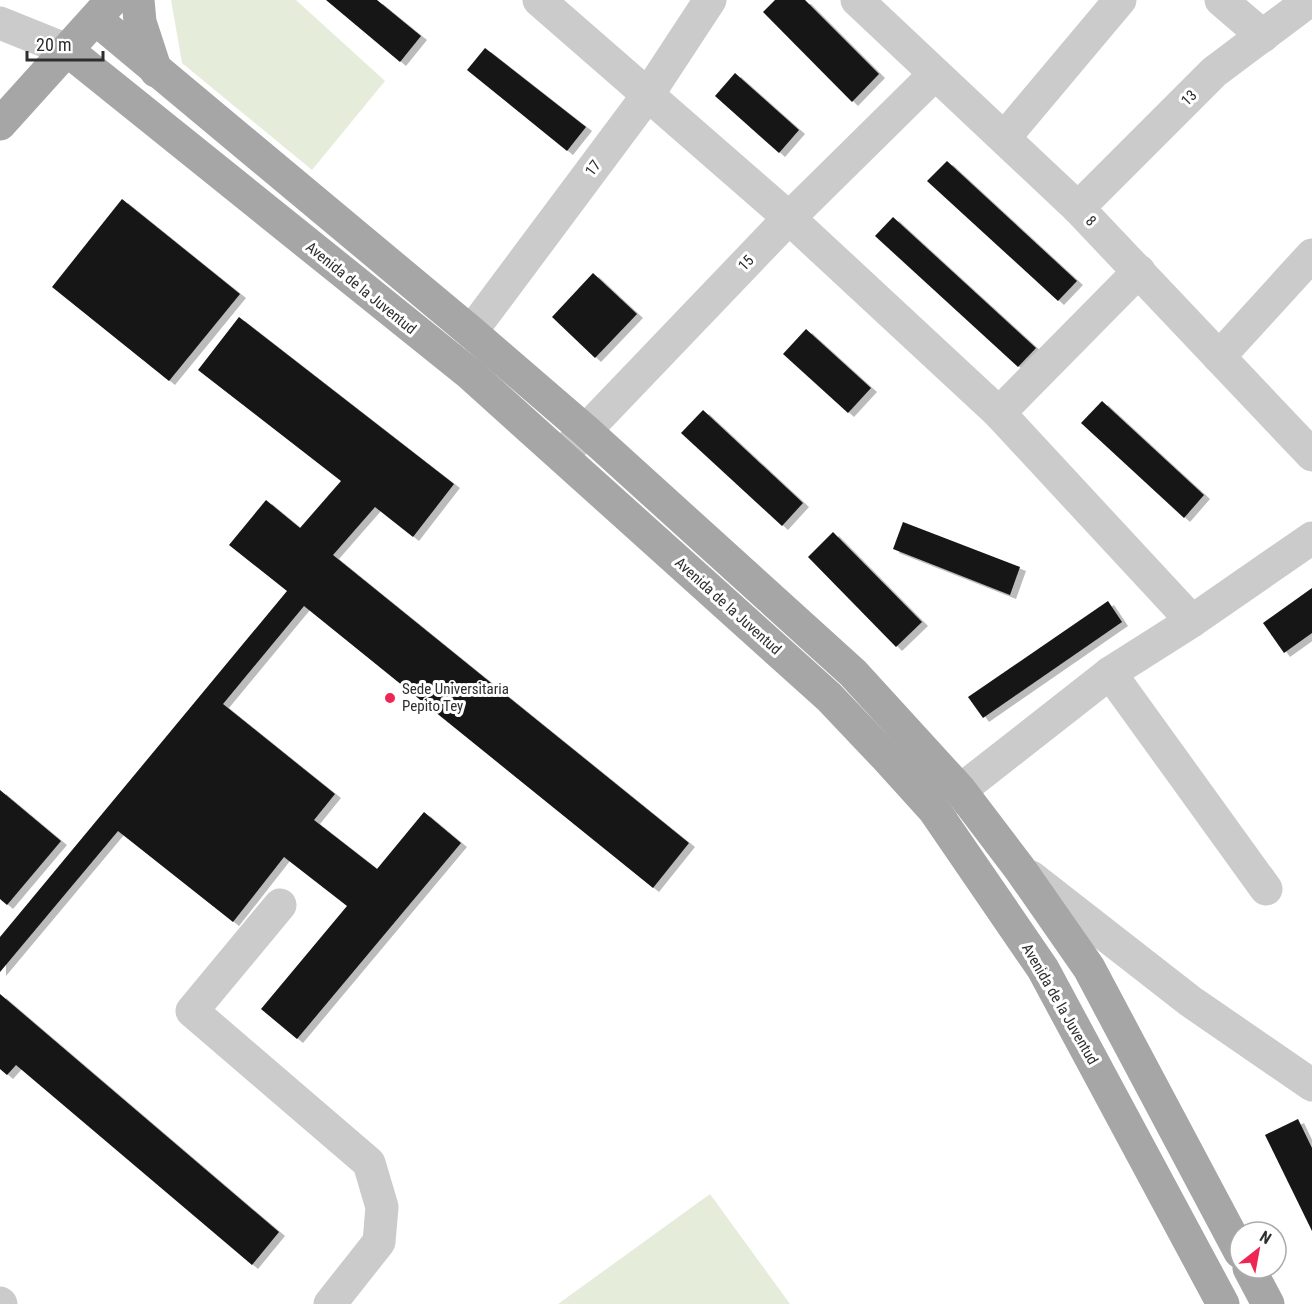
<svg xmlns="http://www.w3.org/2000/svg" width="1312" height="1304" font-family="'Roboto Condensed',sans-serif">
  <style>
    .green { fill: #e6ecda }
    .building { fill: #151515; filter: url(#shadow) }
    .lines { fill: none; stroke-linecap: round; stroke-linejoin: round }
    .minor { stroke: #cbcbcb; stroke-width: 33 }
    .major { stroke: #a6a6a6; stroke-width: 33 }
    .poi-dot { fill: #ef2553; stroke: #fff; stroke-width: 2 }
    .labels { text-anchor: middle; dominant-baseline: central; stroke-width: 6; stroke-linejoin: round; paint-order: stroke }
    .street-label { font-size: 15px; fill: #2e2e2e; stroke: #fff }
    .poi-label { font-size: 15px; fill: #2e2e2e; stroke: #fff; text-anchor: start }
  </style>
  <defs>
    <filter id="shadow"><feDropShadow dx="6" dy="4" stdDeviation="0" flood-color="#0004"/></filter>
  </defs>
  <rect width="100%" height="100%" fill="#fff"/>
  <g class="green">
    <path d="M171,0H296L385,81L312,170L182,63Z"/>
    <path d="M710,1194L790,1304H558Z"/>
  </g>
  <g class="building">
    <path d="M326,0H377L421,36L400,62Z"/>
    <path d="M775,0H805L879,74L852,102L763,12Z"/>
    <path d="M485,48L586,127L567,151L467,70Z"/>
    <path d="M735,73L799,130L779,153L715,96Z"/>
    <path d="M947,161L1077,281L1058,301L927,181Z"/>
    <path d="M122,199L240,294L169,381L52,287Z"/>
    <path d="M893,217L1036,348L1018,367L875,236Z"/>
    <path d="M593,273L637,314L595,358L552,317Z"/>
    <path d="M239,317L454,484L413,537L375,507L333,555L689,843L653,888L304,606L223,704L335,794L314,820L377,869L424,812L461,843L297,1039L261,1009L347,906L284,857L233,922L118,831L0,972V937L287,591L229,545L266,500L300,528L341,481L198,370Z"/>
    <path d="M806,329L871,388L848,413L783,354Z"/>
    <path d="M1102,401L1204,495L1184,518L1081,423Z"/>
    <path d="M703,410L803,503L782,526L681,433Z"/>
    <path d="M903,522L1020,567L1010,595L893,549Z"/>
    <path d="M833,532L922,622L896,647L808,557Z"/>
    <path d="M1312,588V633L1284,653L1263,623Z"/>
    <path d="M1108,601L1122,622L983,718L968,697Z"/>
    <path d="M0,790L61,841L7,905L0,899Z"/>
    <path d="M0,994L279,1232L252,1265L16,1065L7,1075L0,1069Z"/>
    <path d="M1298,1119L1312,1148V1231L1265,1135Z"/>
  </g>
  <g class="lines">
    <g class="minor">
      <path d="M539,0L789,218L999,413L1192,621"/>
      <path d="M857,0L1078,208L1312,455"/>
      <path d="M1221,0L1263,36"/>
      <path d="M0,23L67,50"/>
      <path d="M1005,137L1120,0"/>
      <path d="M1078,208L1214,72L1310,0"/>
      <path d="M471,332L647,96L710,0"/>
      <path d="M1219,357L1312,255"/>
      <path d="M999,413L1139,271"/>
      <path d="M565,452L789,218L935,74"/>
      <path d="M1110,673L1266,889"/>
      <path d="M939,807L1110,673L1192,621L1312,538"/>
      <path d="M1031,877L1190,1001L1312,1085"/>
      <path d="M280,905L192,1011L369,1163L382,1207L379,1242L330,1304"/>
      <path d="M0,1303L1,1304"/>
    </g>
    <g class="major">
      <path d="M138,0L140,22L156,71"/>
      <path d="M97,20L471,332L586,431L853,673L960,790L1020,869L1089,968L1240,1252"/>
      <path d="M67,50L470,374L829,697L886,757L934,810L1043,969L1223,1304"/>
      <path d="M0,124L112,0"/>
      <path d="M1249,1268L1268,1304"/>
    </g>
  </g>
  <circle class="poi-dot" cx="390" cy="698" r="6"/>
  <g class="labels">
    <g class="street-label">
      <text transform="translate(1189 98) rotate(-45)">13</text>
      <text transform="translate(593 168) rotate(-53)">17</text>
      <text transform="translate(1091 221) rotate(46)">8</text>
      <text transform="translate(746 263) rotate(-46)">15</text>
      <text transform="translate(361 288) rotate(39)">Avenida de la Juventud</text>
      <text transform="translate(728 606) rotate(42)">Avenida de la Juventud</text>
      <text transform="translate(1060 1004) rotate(60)">Avenida de la Juventud</text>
    </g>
    <g class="poi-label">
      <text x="402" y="689">Sede Universitaria<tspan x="402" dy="17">Pepito Tey</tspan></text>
    </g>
  </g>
  <g transform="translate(1258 1250) rotate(31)"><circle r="28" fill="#ffffff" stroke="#ababab" stroke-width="1.5"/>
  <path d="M0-4.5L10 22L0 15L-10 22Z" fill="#ef2553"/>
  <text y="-9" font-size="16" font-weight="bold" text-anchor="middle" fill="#2e2e2e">N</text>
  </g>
  <path d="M27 51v9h76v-9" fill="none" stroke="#2e2e2e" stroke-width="3"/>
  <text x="36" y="51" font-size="18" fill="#2e2e2e" stroke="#ffffff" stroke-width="4.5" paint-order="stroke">20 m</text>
</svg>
